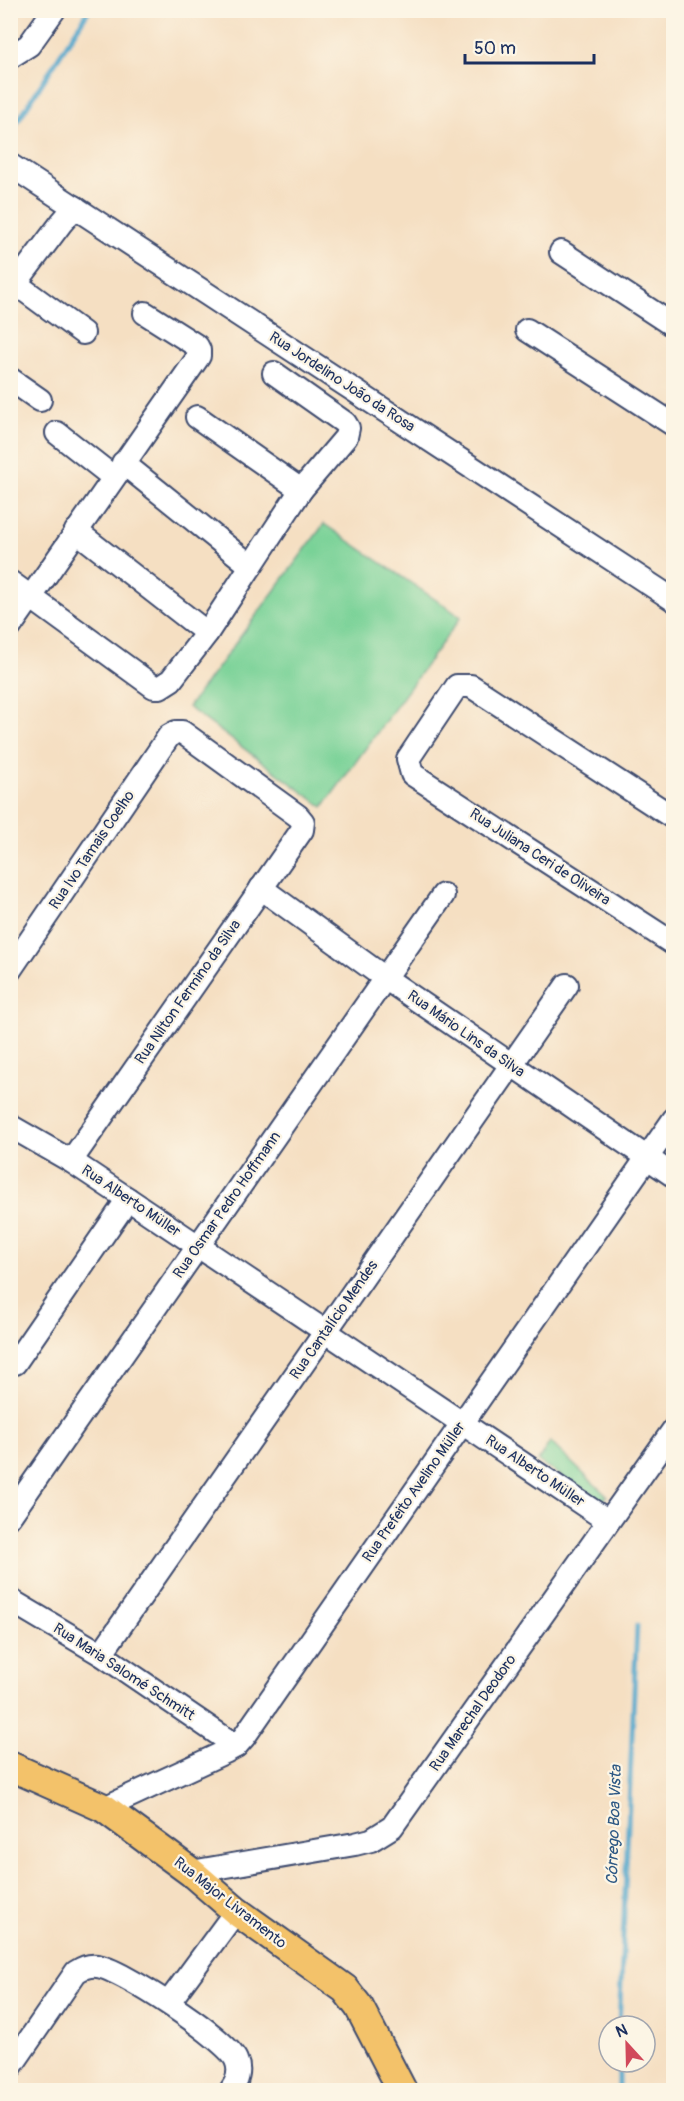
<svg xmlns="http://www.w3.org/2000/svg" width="684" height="2101" font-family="Pangolin,sans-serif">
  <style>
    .green { fill: #79d297; stroke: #4a807a; stroke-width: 1.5 }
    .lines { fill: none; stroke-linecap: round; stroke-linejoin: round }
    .stream { stroke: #4ea4ca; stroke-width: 5 }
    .minor-casing { stroke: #3c496d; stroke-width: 26 }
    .major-casing { stroke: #3c496d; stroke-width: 32 }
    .minor { stroke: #fff; stroke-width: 22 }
    .major { stroke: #f3c26a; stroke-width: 28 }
    .labels { text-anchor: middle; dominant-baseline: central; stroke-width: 4.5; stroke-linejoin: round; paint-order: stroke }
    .street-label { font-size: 15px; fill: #1b2f5e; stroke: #fcf5e5 }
    .water-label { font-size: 16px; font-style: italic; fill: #2d5884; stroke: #fcf5e5 }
  </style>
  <rect width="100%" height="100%" fill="#fcf5e5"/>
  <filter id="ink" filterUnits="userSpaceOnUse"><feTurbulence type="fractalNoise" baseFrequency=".0167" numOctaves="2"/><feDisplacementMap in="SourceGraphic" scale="12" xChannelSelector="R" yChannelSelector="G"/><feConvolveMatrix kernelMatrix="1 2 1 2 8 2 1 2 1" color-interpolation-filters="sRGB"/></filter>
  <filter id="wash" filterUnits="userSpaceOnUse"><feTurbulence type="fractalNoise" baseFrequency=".008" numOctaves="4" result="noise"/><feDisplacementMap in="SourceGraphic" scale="24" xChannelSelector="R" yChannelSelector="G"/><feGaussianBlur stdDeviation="1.35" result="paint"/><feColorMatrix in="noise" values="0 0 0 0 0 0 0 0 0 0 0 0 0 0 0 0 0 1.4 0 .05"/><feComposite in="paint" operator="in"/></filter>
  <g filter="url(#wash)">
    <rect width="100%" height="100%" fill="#f5dfc2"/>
    <g class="green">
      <path d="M324,524L461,617L323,807L188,707Z"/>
      <path d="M550,1442L607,1496L602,1503L538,1461Z"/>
    </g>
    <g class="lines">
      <g class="stream">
        <path d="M10,133L89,10"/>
        <path d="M619,2026L637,1625"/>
        <path d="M619,2090V2062"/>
      </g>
    </g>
  </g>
  <g filter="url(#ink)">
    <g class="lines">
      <g class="minor-casing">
        <g id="minor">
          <path d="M10,57L29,45L54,10"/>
          <path d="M10,165L674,600"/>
          <path d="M561,252L674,326"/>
          <path d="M16,284L83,333"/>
          <path d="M10,291L62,222L75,207"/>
          <path d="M527,330L674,425"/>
          <path d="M10,379L40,400"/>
          <path d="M197,417L301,490"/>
          <path d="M57,433L113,477"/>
          <path d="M123,463L251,566"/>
          <path d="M76,531L207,633"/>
          <path d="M10,582L154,687H160L171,680L207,633L301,490L346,437L348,428L345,423L274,373"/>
          <path d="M10,627L199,356V350L197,346L145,313"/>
          <path d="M674,818L471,686H457L408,759L412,774L674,944"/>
          <path d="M261,888L385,978L674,1176"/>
          <path d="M10,970L169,736L176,732H182L298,816L303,822L302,830L71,1161"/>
          <path d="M10,1126L71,1161L128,1199L608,1521"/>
          <path d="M15,1363L128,1199"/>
          <path d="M10,1516L443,895"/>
          <path d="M10,1600L101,1654L236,1746"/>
          <path d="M101,1654L567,985"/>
          <path d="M104,1808L225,1752L236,1746L244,1737L674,1119"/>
          <path d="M191,1872L355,1844L371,1840L392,1827L674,1429"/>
          <path d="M169,2002L236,1911"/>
          <path d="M10,2068L76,1972C82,1968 89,1965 97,1966C120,1968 227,2039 236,2060C241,2071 237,2082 231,2090"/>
        </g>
      </g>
      <g class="major-casing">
        <path id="major" d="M10,1766L104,1808L191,1872L236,1911L345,1989L359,2007L402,2090"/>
      </g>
      <use href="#minor" class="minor"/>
      <use href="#major" class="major"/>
    </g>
  </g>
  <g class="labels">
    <g class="street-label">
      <text transform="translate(342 382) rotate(33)">Rua Jordelino João da Rosa</text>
      <text transform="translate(92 850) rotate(-56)">Rua Ivo Tamais Coelho</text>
      <text transform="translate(540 857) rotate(33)">Rua Juliana Ceri de Oliveira</text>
      <text transform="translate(188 992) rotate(-55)">Rua Nilton Fermino da Silva</text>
      <text transform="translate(466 1034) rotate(35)">Rua Mário Lins da Silva</text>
      <text transform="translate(131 1201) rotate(34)">Rua Alberto Müller</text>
      <text transform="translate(227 1205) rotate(-55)">Rua Osmar Pedro Hoffmann</text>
      <text transform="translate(334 1320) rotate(-55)">Rua Cantalício Mendes</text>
      <text transform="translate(535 1471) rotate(34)">Rua Alberto Müller</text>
      <text transform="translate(414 1492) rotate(-55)">Rua Prefeito Avelino Müller</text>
      <text transform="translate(124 1672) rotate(33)">Rua Maria Salomé Schmitt</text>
      <text transform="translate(473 1713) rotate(-55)">Rua Marechal Deodoro</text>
      <text transform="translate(230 1903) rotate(38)">Rua Major Livramento</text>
    </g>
    <g class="water-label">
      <text transform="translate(614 1825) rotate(-88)">Córrego Boa Vista</text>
    </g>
  </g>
  <rect width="684" height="2101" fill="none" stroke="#fcf5e5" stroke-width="36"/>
  <g transform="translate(627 2044) rotate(338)"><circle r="28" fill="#fcf5e5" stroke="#a2a6af" stroke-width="1.5"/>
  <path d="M0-4.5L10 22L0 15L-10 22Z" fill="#d1495b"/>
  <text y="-9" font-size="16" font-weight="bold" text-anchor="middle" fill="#1b2f5e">N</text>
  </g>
  <path d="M465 54v9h129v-9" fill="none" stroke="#1b2f5e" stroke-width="3"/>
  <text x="474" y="54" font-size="18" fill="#1b2f5e" stroke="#fcf5e5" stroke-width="4.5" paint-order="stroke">50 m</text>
</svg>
